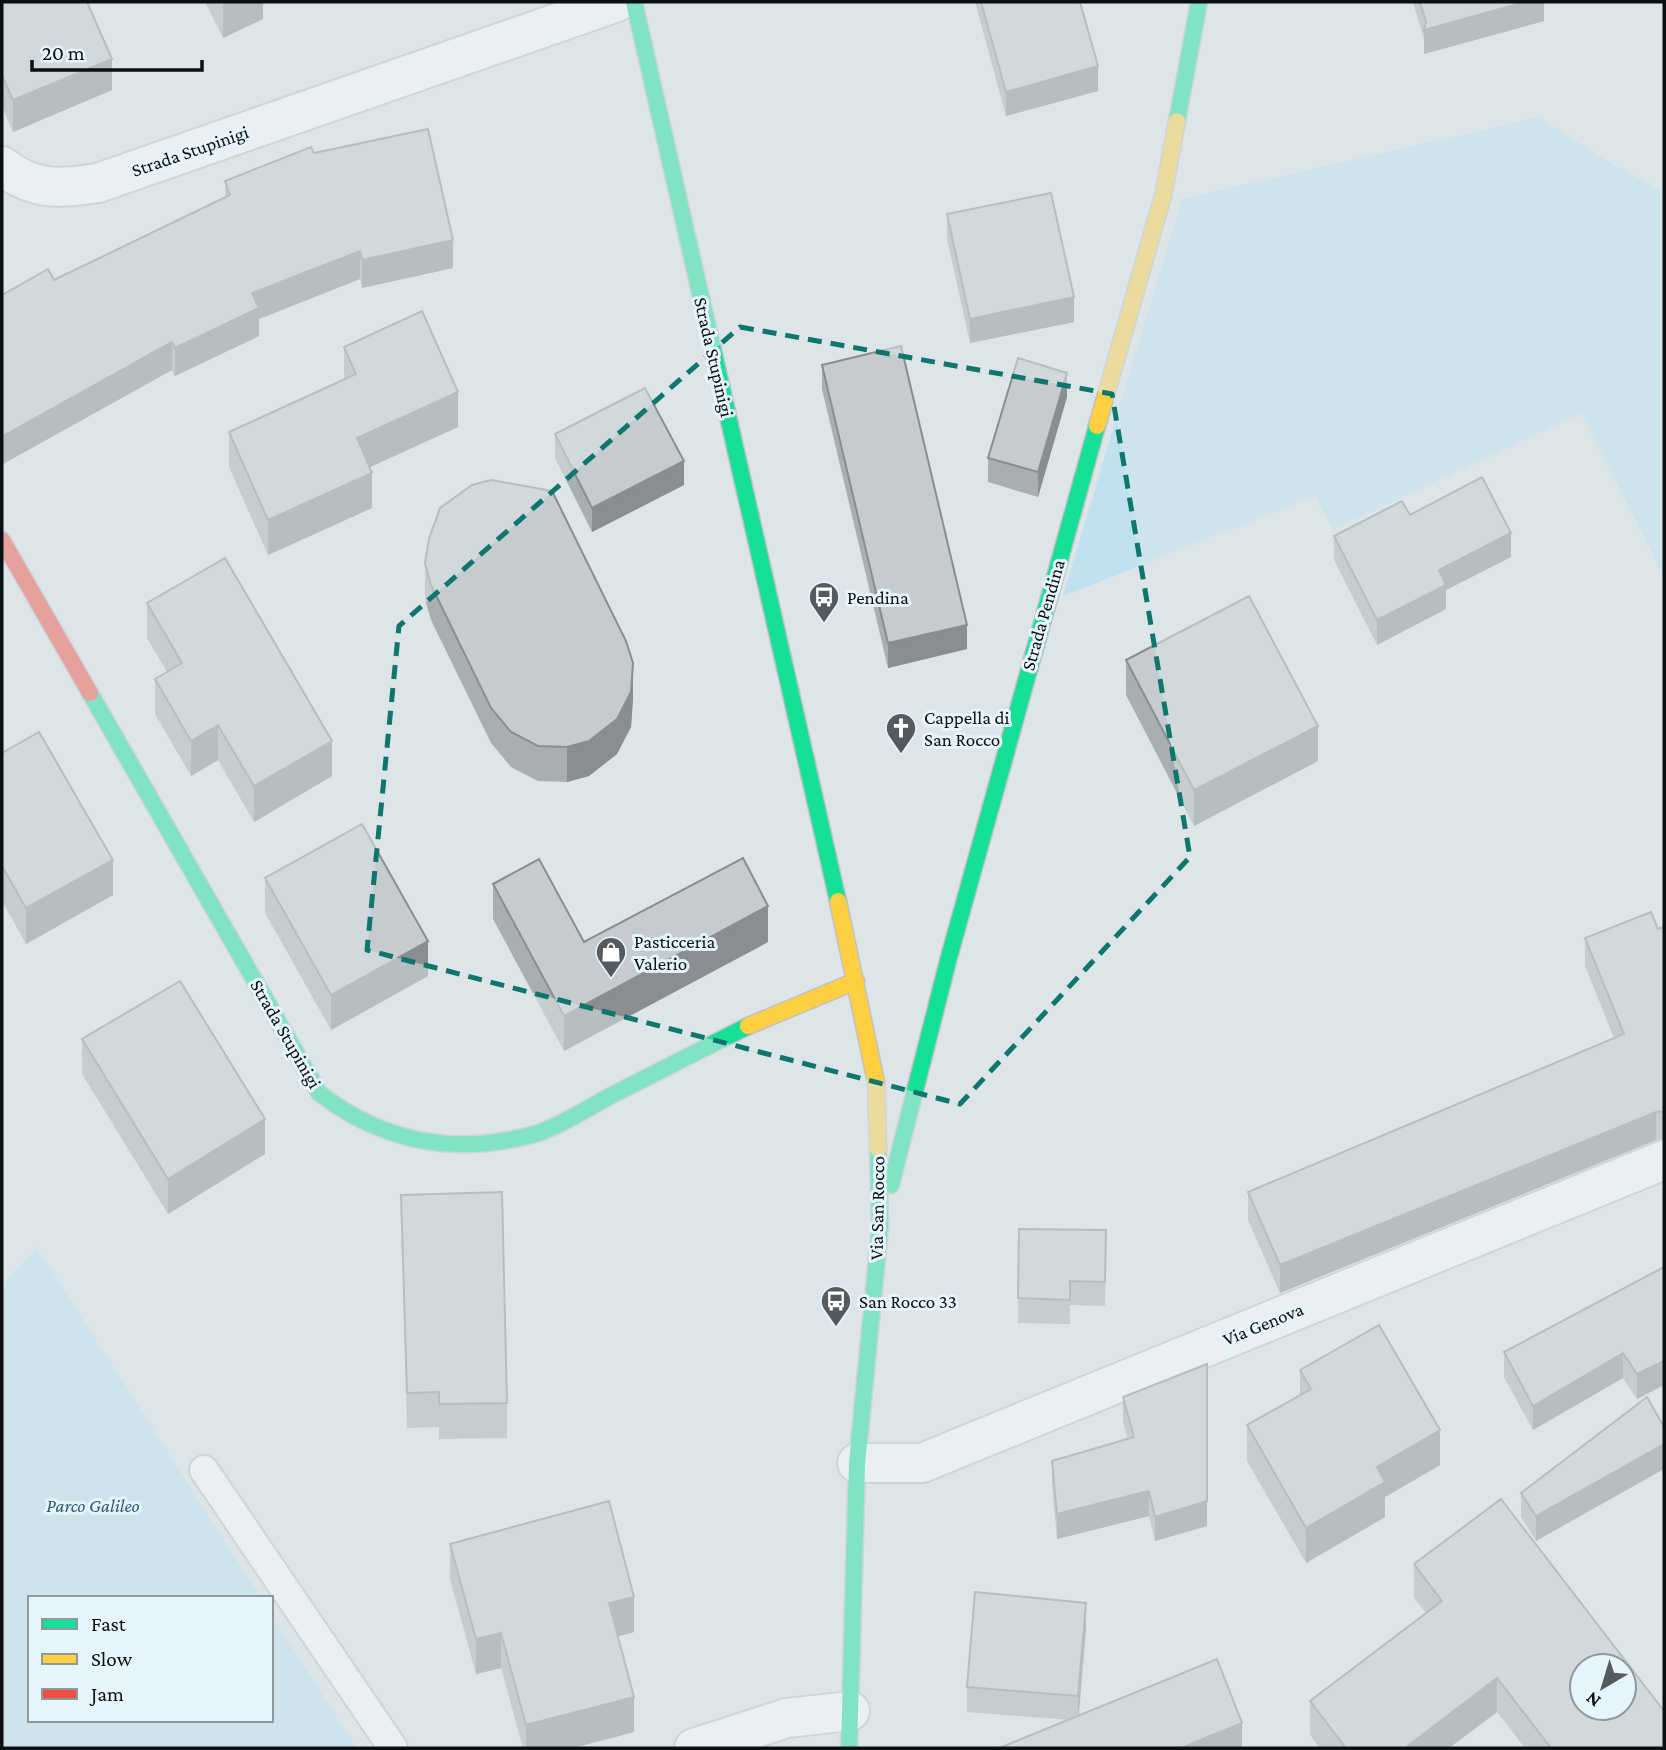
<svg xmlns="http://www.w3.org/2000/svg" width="1666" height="1750" font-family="'Crimson Pro',serif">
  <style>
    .green { fill: #bfe1f0 }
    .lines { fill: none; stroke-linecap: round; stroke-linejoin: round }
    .lane-casing { stroke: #bdc2c5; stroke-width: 32 }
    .street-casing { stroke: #bdc2c5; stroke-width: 42 }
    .fast-casing { stroke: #bdc2c5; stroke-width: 19 }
    .slow-casing { stroke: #bdc2c5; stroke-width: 19 }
    .jam-casing { stroke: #bdc2c5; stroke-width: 19 }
    .lane { stroke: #fafbfc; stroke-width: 28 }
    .street { stroke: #fafbfc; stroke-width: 38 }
    .fast { stroke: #16e098; stroke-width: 16 }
    .slow { stroke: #ffcf43; stroke-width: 16 }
    .jam { stroke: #f24e42; stroke-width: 16 }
    .wall { fill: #a9afb1 }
    .shaded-wall { fill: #8a8e90 }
    .building { fill: #c5cbce; stroke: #8a8e90; stroke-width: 2; fill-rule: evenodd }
    .marked { fill: none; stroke: #0f766e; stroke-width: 5; stroke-dasharray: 14 9; stroke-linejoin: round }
    .labels { text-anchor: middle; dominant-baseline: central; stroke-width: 6; stroke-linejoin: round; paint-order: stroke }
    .street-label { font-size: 19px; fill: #0a0f11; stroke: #e6f4fb }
    .poi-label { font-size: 19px; fill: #0a0f11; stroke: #e6f4fb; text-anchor: start }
    .park-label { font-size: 19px; font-style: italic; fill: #2b5a6d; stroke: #e6f4fb }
  </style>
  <rect width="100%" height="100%" fill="#dde5e9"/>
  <g class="green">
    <path d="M1539,117L1612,164L1664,192V576L1581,413L1333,530L1315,496L1063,596L1182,199Z"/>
    <path d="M37,1247L261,1598H30V1720H271V1614L357,1748H2V1285Z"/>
  </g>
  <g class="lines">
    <g class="lane-casing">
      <path id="lane" d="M204,1470L393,1748"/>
    </g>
    <g class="street-casing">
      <g id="street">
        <path d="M2,166C34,191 59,189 98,183L617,2"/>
        <path d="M857,1463H922L1664,1160"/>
        <path d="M694,1748L787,1718L850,1711"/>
      </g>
    </g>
    <g class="fast-casing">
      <g id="fast">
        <path d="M634,2L838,901"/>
        <path d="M1177,121L1199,2"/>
        <path d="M90,693L319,1093C384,1143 455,1156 535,1134C564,1125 593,1104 620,1091C663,1069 706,1047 748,1026"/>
        <path d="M891,1185L949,957L1097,426"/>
        <path d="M849,1748L857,1463L880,1227L878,1149"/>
      </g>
    </g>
    <g class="slow-casing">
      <g id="slow">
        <path d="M1097,426L1163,196L1177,121"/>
        <path d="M838,901L876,1082L878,1149"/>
        <path d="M748,1026L856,981"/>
      </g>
    </g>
    <g class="jam-casing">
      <path id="jam" d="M2,540L90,693"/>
    </g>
    <use href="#lane" class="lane"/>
    <use href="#street" class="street"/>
    <use href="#fast" class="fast"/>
    <use href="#slow" class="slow"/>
    <use href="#jam" class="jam"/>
  </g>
  <g class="wall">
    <path d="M2,2L112,90L13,132L2,106Z"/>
    <path d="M205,2H267L263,4V19L223,38Z"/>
    <path d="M975,2H1080L1098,91L1006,116Z"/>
    <path d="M1413,2H1544V21L1424,54V39Z"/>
    <path d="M314,153L453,268L362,288L360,279L259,319V336L175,376L172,370L3,464L2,462V295L54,280L225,198V181Z"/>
    <path d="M947,214L1074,322L970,343L947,239Z"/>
    <path d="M344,347L458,427L370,467L372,508L268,555L229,467V432L344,380Z"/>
    <path d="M822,365L967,649L888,668L822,389Z"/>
    <path d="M1067,397L1038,497L988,482V458Z"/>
    <path d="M555,434L684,485L592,532L555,458Z"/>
    <path d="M1410,515L1511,557L1446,590V609L1377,645L1334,560V536Z"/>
    <path d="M425,563L633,699L631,727L617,754L589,776L567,782L538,781L511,767L491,743L431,620L425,599Z"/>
    <path d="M147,603L332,776L254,822L218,760L191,776L155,714V679L167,672L147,638Z"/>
    <path d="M1126,660L1318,761L1194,826L1126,695Z"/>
    <path d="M2,753L113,895L26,944L2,901Z"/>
    <path d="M265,878L428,976L331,1030L265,913Z"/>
    <path d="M493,884L584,942H768L564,1051L493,919Z"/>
    <path d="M1664,927V1139L1656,1140L1280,1293L1248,1220V1192L1614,1038L1585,966V938L1658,929Z"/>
    <path d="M82,1039L265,1154L168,1214L82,1074Z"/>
    <path d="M401,1195L507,1403V1438L439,1439V1427L407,1428Z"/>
    <path d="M1019,1229L1106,1255L1105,1306L1070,1305V1324L1018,1323Z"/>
    <path d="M1664,1267V1385L1637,1399L1623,1378L1533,1430L1504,1377V1352Z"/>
    <path d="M1300,1370L1440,1465L1385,1497V1517L1306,1563L1247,1461V1425L1300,1395Z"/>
    <path d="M1123,1397L1207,1526L1155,1541L1149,1516L1057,1539L1052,1486V1461L1128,1439L1123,1422Z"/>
    <path d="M1664,1427L1536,1541L1521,1517V1493Z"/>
    <path d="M450,1544L634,1632L618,1636L634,1732L573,1748H523L501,1668L476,1674L450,1579Z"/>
    <path d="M1414,1564L1664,1748H1525L1497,1712L1449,1748H1320L1310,1735V1701L1426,1613L1414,1598Z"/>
    <path d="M1086,1628L1079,1716L1242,1748L1069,1720L967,1712V1687Z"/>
  </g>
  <g class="shaded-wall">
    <path d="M225,2H267L263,4V19L223,38V3Z"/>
    <path d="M1525,2H1544V21L1424,54V30Z"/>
    <path d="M112,59V90L13,132V100Z"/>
    <path d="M1098,66V91L1006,116V92Z"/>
    <path d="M453,240V268L362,288V260Z"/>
    <path d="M360,251V279L259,319V336L175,376V348L252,293Z"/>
    <path d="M1074,297V322L970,343V319Z"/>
    <path d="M172,342V370L3,464V436Z"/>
    <path d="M1067,373V397L1038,497V472Z"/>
    <path d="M458,392V427L357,473V438Z"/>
    <path d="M684,461V485L592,532V508Z"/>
    <path d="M372,473V508L268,555V520Z"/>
    <path d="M1511,533V557L1446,590V609L1377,645V620L1439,570Z"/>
    <path d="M967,625V649L888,668V643Z"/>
    <path d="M633,663V699L631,727L617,754L589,776L567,782V747Z"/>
    <path d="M218,725V760L191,776V741Z"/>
    <path d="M1318,726V761L1194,826V790Z"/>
    <path d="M332,741V776L254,822V786Z"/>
    <path d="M113,860V895L26,944V908Z"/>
    <path d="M768,906V942L564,1051V1016Z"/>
    <path d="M428,941V976L331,1030V995Z"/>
    <path d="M1656,1112V1140L1280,1293V1265Z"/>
    <path d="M265,1119V1154L168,1214V1179Z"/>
    <path d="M1623,1353V1378L1533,1430V1406Z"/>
    <path d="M1664,1361V1385L1637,1399V1374Z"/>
    <path d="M1440,1430V1465L1385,1497V1517L1306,1563V1528L1377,1467Z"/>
    <path d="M1664,1444V1469L1536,1541V1516Z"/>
    <path d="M1149,1491V1516L1057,1539V1514Z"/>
    <path d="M1207,1501V1526L1155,1541V1517Z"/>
    <path d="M634,1597V1632L609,1639V1603Z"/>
    <path d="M1086,1603V1628L1078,1721V1696Z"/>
    <path d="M501,1633V1668L476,1674V1639Z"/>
    <path d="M1497,1678V1712L1449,1748H1405Z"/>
    <path d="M634,1697V1732L573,1748H526V1725Z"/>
    <path d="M1242,1723V1748H1181Z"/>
  </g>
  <g class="building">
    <path d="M2,2H87L112,59L13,100L2,75Z"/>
    <path d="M981,2H1080L1098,66L1006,92Z"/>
    <path d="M1420,2H1525L1424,30L1426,22Z"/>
    <path d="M428,129L453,240L362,260L360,251L252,293L259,308L175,348L172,342L3,436L2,435V295L48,269L54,280L230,195L225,181L311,147L314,153Z"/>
    <path d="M1051,193L1074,297L970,319L947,214Z"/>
    <path d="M422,311L458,392L357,438L372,473L268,520L229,432L356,374L344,347Z"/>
    <path d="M901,346L967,625L888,643L822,365Z"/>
    <path d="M1018,358L1067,373L1038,472L988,458Z"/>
    <path d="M645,388L684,461L592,508L555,434Z"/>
    <path d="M1482,477L1511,533L1439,570L1446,585L1377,620L1334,536L1402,501L1410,515Z"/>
    <path d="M491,480L552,491L626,641L633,663L631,692L617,719L589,741L567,747L538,746L511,732L491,708L431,585L425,563L429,539L440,508L472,485Z"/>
    <path d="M225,558L332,741L254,786L218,725L191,741L155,679L182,663L147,603Z"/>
    <path d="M1249,596L1318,726L1194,790L1126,660Z"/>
    <path d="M39,732L113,860L26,908L2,866V753Z"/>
    <path d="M362,824L428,941L331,995L265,878Z"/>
    <path d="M743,858L768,906L564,1016L493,884L539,859L584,942Z"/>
    <path d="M1651,912L1658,929L1664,927V1111L1656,1112L1280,1265L1248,1192L1624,1034L1585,938Z"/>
    <path d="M180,981L265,1119L168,1179L82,1039Z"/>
    <path d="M502,1192L507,1403L439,1404V1392L407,1393L401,1195Z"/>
    <path d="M1019,1229L1106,1230L1105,1282L1070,1281V1300L1018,1298Z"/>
    <path d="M1664,1267V1361L1637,1374L1623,1353L1533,1406L1504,1352Z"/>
    <path d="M1379,1325L1440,1430L1377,1467L1385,1482L1306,1528L1247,1425L1311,1389L1300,1370Z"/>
    <path d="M1207,1364V1501L1155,1517L1149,1491L1057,1514L1052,1461L1134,1437L1123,1397Z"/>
    <path d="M1647,1397L1664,1427V1444L1536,1516L1521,1493Z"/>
    <path d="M1501,1499L1664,1711V1748H1551L1497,1678L1405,1748H1346L1310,1701L1442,1601L1414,1564ZM1582,1666H1624V1708H1582Z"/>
    <path d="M609,1501L634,1597L609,1603L634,1697L526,1725L501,1633L476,1639L450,1544Z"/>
    <path d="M975,1592L1086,1603L1078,1696L967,1687Z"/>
    <path d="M1217,1659L1242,1723L1181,1748H999Z"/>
  </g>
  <path d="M0 0H1666V1750H0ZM740,327L1112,394L1190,857L960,1104L367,950L399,626Z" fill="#dde5e9" fill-opacity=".55" fill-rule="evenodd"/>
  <path class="marked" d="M740,327L1112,394L1190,857L960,1104L367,950L399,626Z"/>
  <defs>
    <g id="bus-pin" transform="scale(1.575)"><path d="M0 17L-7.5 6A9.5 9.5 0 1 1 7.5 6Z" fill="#545a5d" stroke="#e6f4fb"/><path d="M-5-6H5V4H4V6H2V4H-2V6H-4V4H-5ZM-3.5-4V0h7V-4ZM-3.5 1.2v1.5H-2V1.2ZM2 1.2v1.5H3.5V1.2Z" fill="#fff"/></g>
    <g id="church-pin" transform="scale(1.575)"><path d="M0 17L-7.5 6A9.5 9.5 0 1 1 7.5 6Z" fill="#545a5d" stroke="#e6f4fb"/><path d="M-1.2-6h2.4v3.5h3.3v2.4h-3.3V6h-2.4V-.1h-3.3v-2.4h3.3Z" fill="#fff"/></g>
    <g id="shop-pin" transform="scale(1.575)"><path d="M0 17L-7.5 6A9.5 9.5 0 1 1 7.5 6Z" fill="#545a5d" stroke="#e6f4fb"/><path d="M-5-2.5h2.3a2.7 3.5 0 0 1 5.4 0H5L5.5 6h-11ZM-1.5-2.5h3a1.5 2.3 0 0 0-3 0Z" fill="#fff"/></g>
  </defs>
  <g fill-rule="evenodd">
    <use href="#bus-pin" x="824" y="597"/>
    <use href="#church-pin" x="901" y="728"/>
    <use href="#shop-pin" x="611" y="952"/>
    <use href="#bus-pin" x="836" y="1301"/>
  </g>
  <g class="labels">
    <g class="street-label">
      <text transform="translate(190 151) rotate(-19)">Strada Stupinigi</text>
      <text transform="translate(714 357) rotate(77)">Strada Stupinigi</text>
      <text transform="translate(1043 615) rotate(-74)">Strada Pendina</text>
      <text transform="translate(286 1034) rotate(60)">Strada Stupinigi</text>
      <text transform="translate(877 1208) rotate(-89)">Via San Rocco</text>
      <text transform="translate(1263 1324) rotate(-22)">Via Genova</text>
    </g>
    <g class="poi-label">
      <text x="847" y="597">Pendina</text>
      <text x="924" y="717">Cappella di<tspan x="924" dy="22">San Rocco</tspan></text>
      <text x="634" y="941">Pasticceria<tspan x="634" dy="22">Valerio</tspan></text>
      <text x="859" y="1301">San Rocco 33</text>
    </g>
    <g class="park-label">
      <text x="93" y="1505">Parco Galileo</text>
    </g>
  </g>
  <rect width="1666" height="1750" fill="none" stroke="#0a0f11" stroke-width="7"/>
  <rect x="28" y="1596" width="245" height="126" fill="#e6f4fb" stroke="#8e989d" stroke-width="2"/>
  <rect x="42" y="1619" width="35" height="10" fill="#16e098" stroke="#8e989d" stroke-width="2"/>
  <text x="91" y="1631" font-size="21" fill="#0a0f11">Fast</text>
  <rect x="42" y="1654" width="35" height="10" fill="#ffcf43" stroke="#8e989d" stroke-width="2"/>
  <text x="91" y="1666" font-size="21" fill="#0a0f11">Slow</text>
  <rect x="42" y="1689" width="35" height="10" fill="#f24e42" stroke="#8e989d" stroke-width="2"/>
  <text x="91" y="1701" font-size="21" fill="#0a0f11">Jam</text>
  <g transform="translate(1603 1687) rotate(218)"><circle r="33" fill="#e6f4fb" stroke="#8e989d" stroke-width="2"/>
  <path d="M0-5L12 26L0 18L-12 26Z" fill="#545a5d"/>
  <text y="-10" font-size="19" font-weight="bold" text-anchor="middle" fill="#0a0f11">N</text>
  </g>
  <path d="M32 60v10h170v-10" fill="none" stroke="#0a0f11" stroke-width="3.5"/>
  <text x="42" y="60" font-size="21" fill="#0a0f11" stroke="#e6f4fb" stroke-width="5" paint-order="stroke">20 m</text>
</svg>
